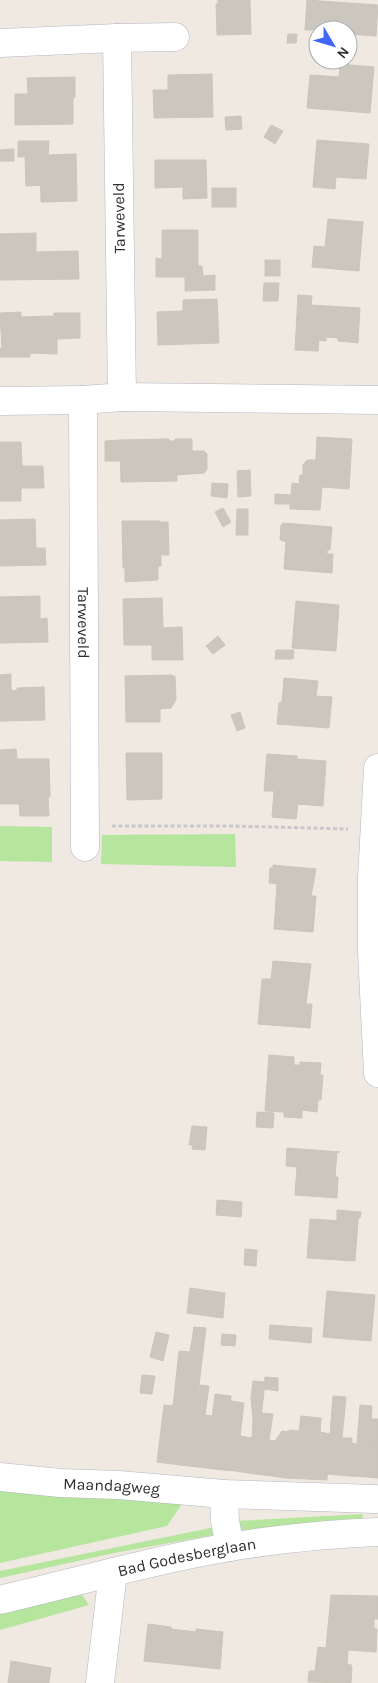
<svg xmlns="http://www.w3.org/2000/svg" width="378" height="1683" font-family="Karla,sans-serif">
  <style>
    .green { fill: #b6e59e }
    .building { fill: #cbc7bf; stroke: #cbc5ba }
    .lines { fill: none; stroke-linecap: round; stroke-linejoin: round }
    .minor-casing { stroke: #b4b7c1; stroke-width: 29 }
    .tertiary-casing { stroke: #b4b7c1; stroke-width: 29 }
    .path { stroke: #c9c9c9; stroke-width: 3; stroke-dasharray: 4 2.5; stroke-linecap: butt }
    .minor { stroke: #fff; stroke-width: 28 }
    .tertiary { stroke: #fff; stroke-width: 28 }
    .labels { text-anchor: middle; dominant-baseline: central; stroke-width: 4.5; stroke-linejoin: round; paint-order: stroke }
    .street-label { font-size: 16px; fill: #2e2e2e; stroke: #fff }
  </style>
  <rect width="100%" height="100%" fill="#efe9e1"/>
  <g class="green">
    <path d="M0,826L52,827V862L0,861Z"/>
    <path d="M235,834L236,867L101,864L102,835Z"/>
    <path d="M0,1483L186,1498L167,1526L0,1563Z"/>
    <path d="M363,1514L362,1520L234,1538L236,1521Z"/>
    <path d="M220,1526L214,1535L114,1553L0,1578V1571Z"/>
    <path d="M80,1592L89,1605L0,1630V1612Z"/>
  </g>
  <g class="building">
    <path d="M218,0H250L251,34L217,35L216,4H218Z"/>
    <path d="M307,0L378,5L376,36L348,34V30H305Z"/>
    <path d="M288,34H297L296,43H287Z"/>
    <path d="M340,64L374,67L370,113L307,108L310,75L339,77Z"/>
    <path d="M212,74L213,117L154,118L153,90H168V75Z"/>
    <path d="M75,77V97L73,98V124L15,125V94H28L27,78Z"/>
    <path d="M241,116L242,129L226,130L225,117Z"/>
    <path d="M271,125L283,131L275,144L264,137Z"/>
    <path d="M317,140L369,144L366,179L336,177L335,189L313,187Z"/>
    <path d="M18,141H49L48,155L76,154L77,201L41,202L40,156L18,157Z"/>
    <path d="M14,149V161H0V150Z"/>
    <path d="M40,156L41,185L26,186L25,157Z"/>
    <path d="M155,160H206L207,198L183,199V187L155,188Z"/>
    <rect x="212" y="188" width="24" height="19"/>
    <path d="M328,219L363,222L359,271L312,267L314,246L325,247Z"/>
    <path d="M162,230H198V266H202L203,276L215,275V290L185,291V277H156V258L162,259Z"/>
    <path d="M36,233V252L78,251L79,279L0,280V234Z"/>
    <rect x="265" y="260" width="15" height="16"/>
    <path d="M264,283H279L278,301H263Z"/>
    <path d="M298,295L312,296L311,305L360,308L358,343L338,341V338L326,337V341L319,340L318,351L295,350Z"/>
    <path d="M217,299L219,343L158,345L157,312L183,311V300Z"/>
    <path d="M21,312V317L54,316V313H80V338L57,339V354L30,353V357H0V348H2L0,313Z"/>
    <path d="M317,437L352,439L349,489L322,487L320,510L290,509V504H275V494L291,495L292,483L299,484L300,475L315,476Z"/>
    <path d="M169,439V441H175V439H192V451H204L207,454V469L204,473L177,475V481L121,482L120,440Z"/>
    <path d="M120,440L121,461H105V441Z"/>
    <path d="M0,442H21L22,466H43L44,488H21V501H0Z"/>
    <path d="M307,460H316L315,476L303,475V465Z"/>
    <path d="M250,470L251,496L238,497L237,471Z"/>
    <path d="M212,483L228,484L227,498L211,496Z"/>
    <path d="M223,508L231,522L223,527L215,512Z"/>
    <path d="M237,509H248V535H236Z"/>
    <path d="M35,519L36,548H45L46,565L0,566V520Z"/>
    <path d="M122,521H160L161,566L123,568Z"/>
    <path d="M160,522H168L169,555H161Z"/>
    <path d="M283,523L332,527L330,550H327V554H333L332,573L284,569L286,541H282L280,539L281,525Z"/>
    <path d="M158,567V580L125,582V568Z"/>
    <path d="M40,596V619L47,618L48,642L0,643V597Z"/>
    <path d="M162,598L163,628L182,627L183,660H152V645H124L123,599Z"/>
    <path d="M296,601L339,605L336,651L292,648Z"/>
    <path d="M218,636L225,645L213,654L206,646Z"/>
    <path d="M276,650H294L293,659H275Z"/>
    <path d="M11,674V690L17,691V688L44,687L45,720L0,721V675Z"/>
    <path d="M125,676L172,675V692H160V722H126Z"/>
    <path d="M172,676H175L176,700L171,708L160,709V692H172Z"/>
    <path d="M284,678L318,681L316,696L332,697L329,728L277,724L279,703L282,702Z"/>
    <path d="M240,712L245,728L237,731L231,715Z"/>
    <path d="M16,749L17,759H49L50,797L19,798L20,804H0V750Z"/>
    <path d="M126,753H162V799L127,800Z"/>
    <path d="M267,754L297,756V759L326,761L323,806L298,804L296,819L272,817L274,791H264Z"/>
    <path d="M48,797L49,816H20L19,798Z"/>
    <path d="M273,865L316,869L311,896H316L313,932L274,929L277,884L269,883L270,868H273Z"/>
    <path d="M273,961L311,964L306,1004H312L310,1028L258,1024L262,979H271Z"/>
    <path d="M269,1055L294,1057V1065H300V1062L321,1063L320,1075H323L321,1100H318L317,1112L302,1110V1118L284,1117V1112L265,1111Z"/>
    <path d="M257,1112L274,1113L273,1128L256,1127Z"/>
    <path d="M192,1126L207,1127L205,1150L192,1149L193,1145H189Z"/>
    <path d="M287,1148L340,1152H337L335,1177H338L337,1198L295,1195L297,1167L286,1166Z"/>
    <path d="M217,1200L242,1202L241,1217L216,1215Z"/>
    <path d="M337,1210L361,1212L360,1218H358V1222L337,1221Z"/>
    <path d="M310,1219L358,1222L355,1261L307,1258Z"/>
    <path d="M245,1249L257,1250L256,1266L244,1265Z"/>
    <path d="M190,1288L225,1293L223,1318L187,1313Z"/>
    <path d="M327,1291L375,1295L371,1341L323,1337Z"/>
    <path d="M270,1325L312,1328L311,1343L269,1339Z"/>
    <path d="M194,1327L206,1328L189,1466L157,1462L164,1405L173,1406L179,1351L190,1352Z"/>
    <path d="M156,1332L169,1335L163,1361L150,1357Z"/>
    <path d="M222,1334L236,1335L235,1346L221,1345Z"/>
    <path d="M142,1375L155,1376L152,1394L140,1393Z"/>
    <path d="M265,1377L278,1378V1391L264,1389Z"/>
    <path d="M253,1381L265,1382L255,1474L236,1471L240,1436L252,1438L253,1420L251,1398Z"/>
    <path d="M200,1385L209,1386L205,1415L212,1416L206,1468L189,1466Z"/>
    <path d="M215,1394L231,1396L223,1470L206,1468Z"/>
    <path d="M333,1396L346,1397L342,1438H352L349,1476L327,1474Z"/>
    <path d="M231,1401L244,1403L236,1471L223,1470Z"/>
    <path d="M360,1405L372,1406L367,1477L349,1476L352,1443L357,1444Z"/>
    <path d="M261,1413L273,1414L269,1440L275,1441L272,1476L255,1474Z"/>
    <path d="M301,1416L321,1418L320,1432L330,1434L327,1480L286,1478L289,1430L299,1431Z"/>
    <path d="M371,1419H378V1445H369Z"/>
    <path d="M282,1431L289,1432L286,1478L272,1476L275,1441Z"/>
    <path d="M369,1445H378V1478L367,1477Z"/>
    <path d="M331,1595L378,1596V1619H374V1628L377,1629L376,1652L348,1650L347,1665L316,1663L318,1647L326,1648Z"/>
    <path d="M148,1624L171,1627V1629L196,1632V1629L223,1632L220,1669L144,1661Z"/>
    <path d="M11,1661L51,1668L49,1683H8Z"/>
    <path d="M316,1663L352,1665L347,1666L346,1683L308,1682L309,1671H315Z"/>
    <path d="M347,1666L352,1667L351,1683H346Z"/>
  </g>
  <g class="lines">
    <g class="minor-casing">
      <g id="minor">
        <path d="M0,43L117,38L175,37"/>
        <path d="M122,397L378,400"/>
        <path d="M83,400L122,397L117,38"/>
        <path id="s1" d="M0,401L83,400L85,847"/>
        <path d="M378,768L372,878V952L378,1073"/>
        <path id="s2" d="M0,1477L60,1483L119,1485L224,1494L375,1499"/>
        <path d="M224,1494L225,1521L230,1547"/>
        <path d="M100,1683L113,1572"/>
      </g>
    </g>
    <g class="tertiary-casing">
      <g id="tertiary">
        <path id="s3" d="M0,1600C76,1582 153,1560 230,1547C277,1539 331,1534 378,1532"/>
      </g>
    </g>
    <path class="path" d="M112,826H234L348,829"/>
    <use href="#minor" class="minor"/>
    <use href="#tertiary" class="tertiary"/>
  </g>
  <g class="labels">
    <g class="street-label">
      <text transform="translate(119 218) rotate(-91)">Tarweveld</text>
      <text stroke="none"><textPath href="#s1" startOffset="306">Tarweveld</textPath></text>
      <text stroke="none"><textPath href="#s2" startOffset="112">Maandagweg</textPath></text>
      <text stroke="none"><textPath href="#s3" startOffset="192">Bad Godesberglaan</textPath></text>
    </g>
  </g>
  <g transform="translate(333 45) rotate(128)"><circle r="24" fill="#ffffff" stroke="#ababab"/>
  <path d="M0-4L9 19L0 12L-9 19Z" fill="#4264fb"/>
  <text y="-8" font-size="14" font-weight="bold" text-anchor="middle" fill="#2e2e2e">N</text>
  </g>
</svg>
